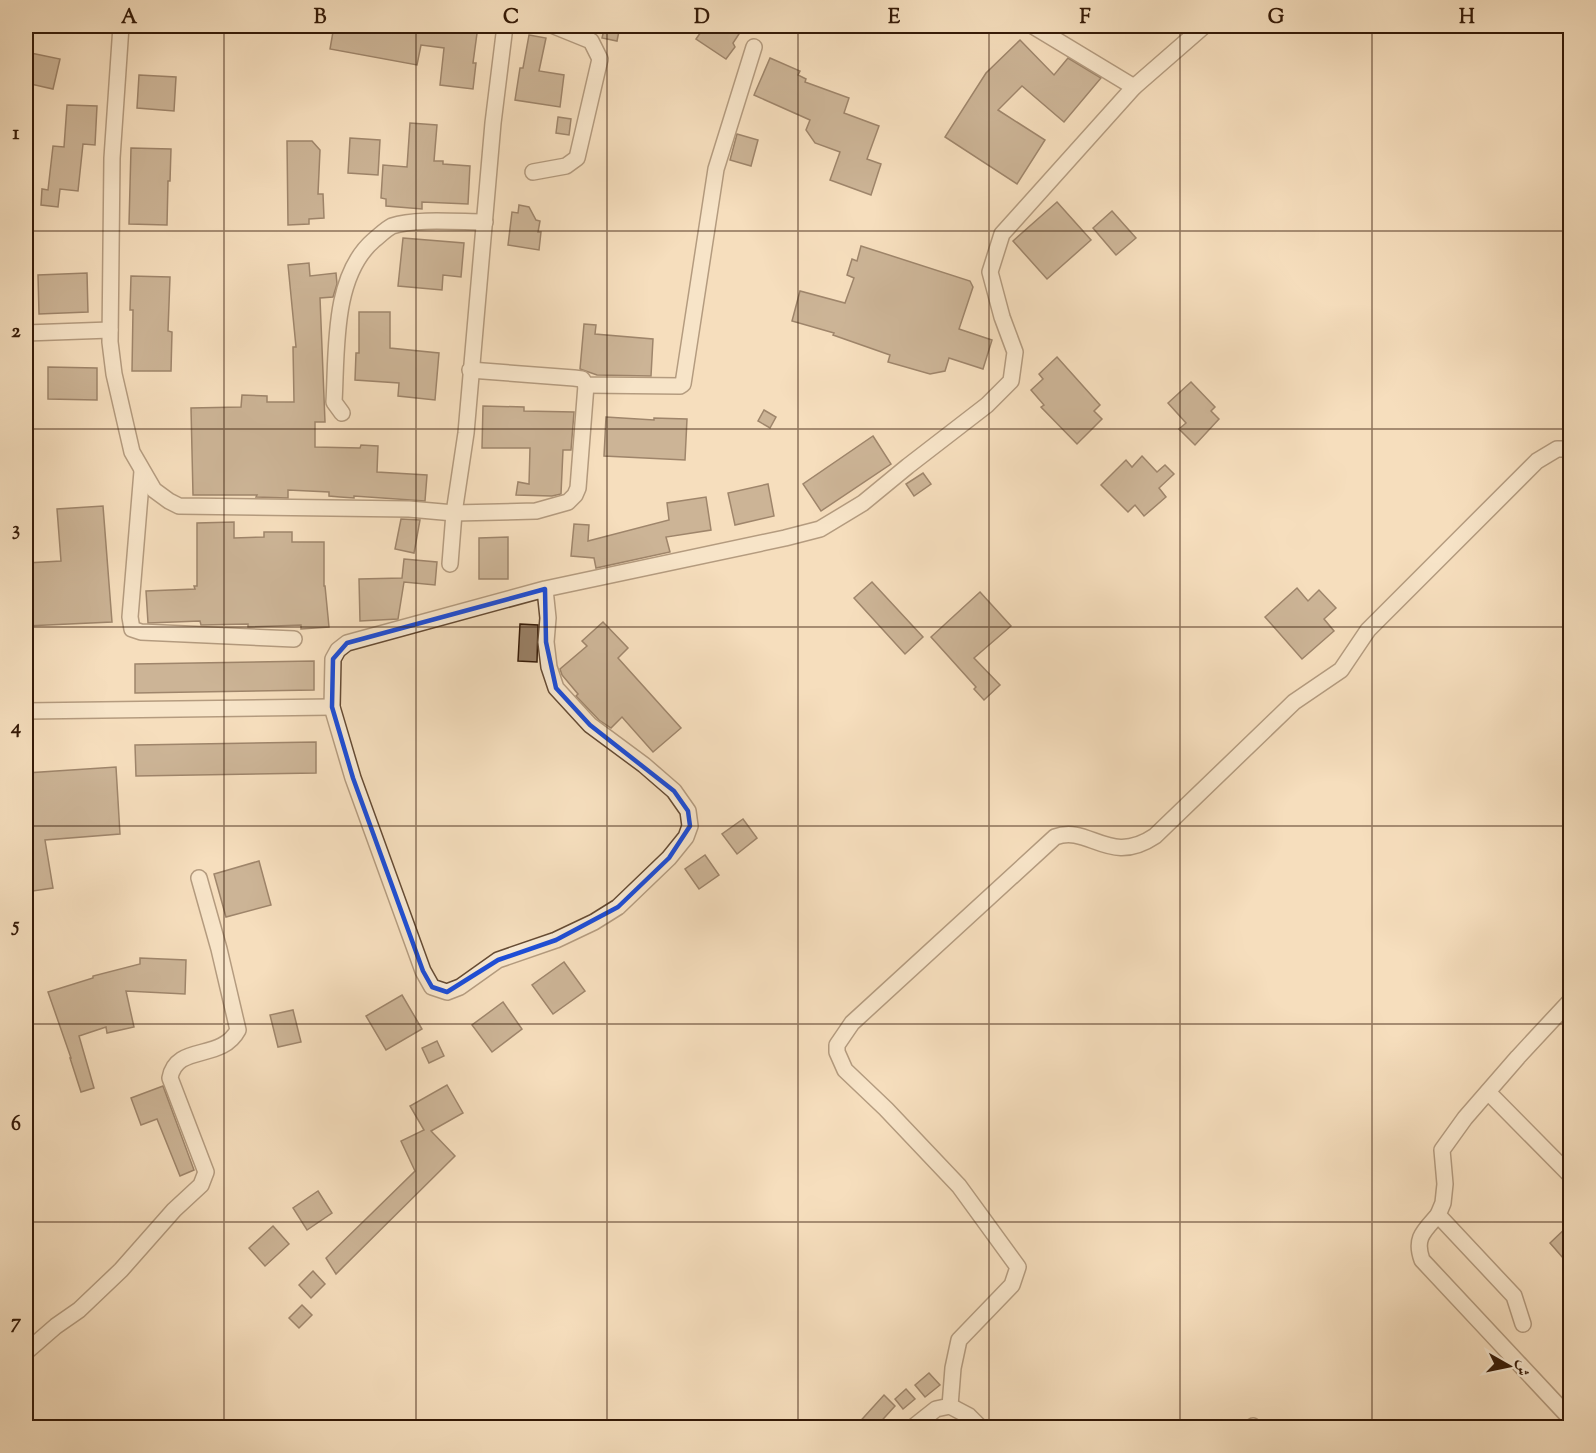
<svg xmlns="http://www.w3.org/2000/svg" width="1596" height="1453" font-family="'Sorts Mill Goudy',Amiri,serif">
  <style>
    .building { fill: #998066; stroke: #351a07; stroke-width: 1.5 }
    .lines { fill: none; stroke-linecap: round; stroke-linejoin: round }
    .street-casing { stroke: #654b34; stroke-width: 18 }
    .street { stroke: #f8ead4; stroke-width: 15 }
    .marked { fill: none; stroke: #1d4ed8; stroke-width: 4.5; stroke-linejoin: round }
    .grid { fill: none; stroke: #351a07; stroke-width: 1.5; stroke-opacity: 0.55 }
    .neatline { fill: none; stroke: #351a07; stroke-width: 2 }
    .grid-label { font-size: 20px; text-anchor: middle; font-weight: bold; fill: #351a07 }
  </style>
  <rect width="100%" height="100%" fill="#f5debd"/>
  <filter id="stains"><feTurbulence type="fractalNoise" baseFrequency=".00333" numOctaves="4"/><feColorMatrix values="0 0 0 0 .2 0 0 0 0 .09 0 0 0 0 .02 0 0 0 .5 -.17"/></filter>
  <radialGradient id="worn" r=".72"><stop offset=".6" stop-color="#630" stop-opacity="0"/><stop offset="1" stop-color="#630" stop-opacity=".3"/></radialGradient>
  <g class="building">
    <path d="M334,26H478L473,63H476L473,89L440,85L444,48L421,45L417,65L330,49Z"/>
    <path d="M605,26H620L617,41L602,38Z"/>
    <path d="M705,26H726L739,34L733,43L735,47L726,59L696,39Z"/>
    <path d="M529,35L546,38L539,71L564,75L560,107L515,100L520,68H523Z"/>
    <path d="M1020,40L1054,75L1068,58L1101,78L1064,122L1022,86L998,110L1045,140L1017,184L945,137L986,73Z"/>
    <path d="M26,52L60,59L53,89L26,83Z"/>
    <path d="M770,58L800,71L798,75L806,79L805,82L849,98L844,113L879,126L867,159L881,164L871,195L830,180L840,152L815,143L806,130L810,120L754,95Z"/>
    <path d="M139,75L176,77L174,111L137,108Z"/>
    <path d="M67,105L97,106L95,145L83,144L78,191L60,189L58,207L41,205L42,189L48,190L53,146L64,147Z"/>
    <path d="M558,117L571,119L569,135L556,133Z"/>
    <path d="M410,123L437,125L434,161H443V164L470,166L468,204L422,202V209L386,206V199L381,198L383,165L407,167Z"/>
    <path d="M737,134L758,140L751,166L730,160Z"/>
    <path d="M350,138L380,140L378,175L348,173Z"/>
    <path d="M287,141H312L320,150L318,194H323L324,218L309,219V224L288,225Z"/>
    <path d="M131,148L171,149L170,181H168L167,225L129,224Z"/>
    <path d="M1057,202L1091,240L1047,279L1013,241Z"/>
    <path d="M519,205L529,207L536,220L540,221L538,232H541L539,250L508,245L512,212L518,213Z"/>
    <path d="M1112,211L1136,238L1116,255L1093,228Z"/>
    <path d="M403,238L464,243L461,277L443,275L442,290L398,286Z"/>
    <path d="M861,246L970,281L973,287L959,329L992,340L983,369L949,358L945,371L930,374L888,362L890,355L833,335L834,333L792,321L800,291L845,303L854,278L847,275L852,259L857,261Z"/>
    <path d="M309,263L310,276L336,273L337,284L333,297L320,298L325,422H315V447L360,448L361,445L378,446L377,472L427,475L425,501L354,496V498L340,497L329,496V492L288,490V498L256,497L257,495H193L191,408L241,407L242,395L267,396V402H294L293,347H296L288,265Z"/>
    <path d="M87,273L88,312L39,314L38,275Z"/>
    <path d="M131,276L170,277L168,331L172,332L171,371H132L133,310H130Z"/>
    <path d="M359,312H390V348L439,353L435,400L398,396L399,383L355,380L356,353H359Z"/>
    <path d="M584,324L596,325L595,334L653,339L651,376L597,375L580,369Z"/>
    <path d="M1057,357L1100,405L1094,411L1102,419L1077,444L1041,407L1044,405L1031,390L1043,379L1039,374Z"/>
    <path d="M48,367L97,368V400L48,399Z"/>
    <path d="M1191,382L1215,407L1211,411L1219,419L1195,445L1179,429L1186,423L1168,403Z"/>
    <path d="M483,406L524,407V411L574,412L571,450H563L561,494L552,496L516,495L518,482L529,484L530,448H482Z"/>
    <path d="M764,410L776,417L770,428L758,421Z"/>
    <path d="M606,417L654,420V418L687,419L685,460L604,456Z"/>
    <path d="M873,436L891,464L821,511L803,484Z"/>
    <path d="M1142,456L1157,472L1165,465L1174,474L1159,488L1166,497L1144,516L1135,505L1128,512L1101,485L1126,460L1132,467Z"/>
    <path d="M923,473L931,484L914,496L906,484Z"/>
    <path d="M768,484L774,516L735,525L728,493Z"/>
    <path d="M706,497L711,530L666,537L670,552L596,568L594,558L571,556L574,524L589,525L588,541L669,520L667,503Z"/>
    <path d="M103,506L112,622L26,626V563L61,561L57,509Z"/>
    <path d="M401,519L420,520L414,553L395,549Z"/>
    <path d="M234,522V538L264,537V532H292V542H324V586H325L329,627L301,629V625L248,627V624L201,625L200,621L148,623L146,591L195,589L194,586H197V523Z"/>
    <path d="M508,537V579H479V538Z"/>
    <path d="M404,559L437,562L435,585L404,582L398,619L360,621L359,579L402,578Z"/>
    <path d="M872,582L923,637L905,654L854,598Z"/>
    <path d="M1297,588L1308,601L1319,590L1336,608L1324,619L1334,631L1302,659L1265,617Z"/>
    <path d="M980,592L1011,626L974,658L1000,685L984,700L974,689L976,687L931,637Z"/>
    <path d="M603,622L628,648L618,658L681,728L653,752L622,717L611,728L599,720L576,696L578,694L562,675L560,669L587,646L582,641Z"/>
    <path d="M520,624L538,625L537,662L518,661Z"/>
    <path d="M314,661V690L135,693V664Z"/>
    <path d="M316,742V773L136,776L135,745Z"/>
    <path d="M116,767L120,834L45,840L53,888L26,892V773Z"/>
    <path d="M743,819L757,838L737,854L722,834Z"/>
    <path d="M705,855L719,875L699,889L685,869Z"/>
    <path d="M259,861L271,905L226,917L214,874Z"/>
    <path d="M140,958L186,960L185,994L126,991L134,1027L107,1033L106,1027L79,1036L94,1088L81,1092L70,1058H71L48,992L93,978V976L140,964Z"/>
    <path d="M564,962L585,991L553,1014L532,985Z"/>
    <path d="M402,995L422,1029L386,1050L366,1016Z"/>
    <path d="M503,1002L522,1029L492,1052L472,1025Z"/>
    <path d="M293,1010L301,1042L278,1047L270,1015Z"/>
    <path d="M437,1041L444,1056L429,1063L422,1048Z"/>
    <path d="M447,1085L463,1113L431,1131L455,1156L336,1274L326,1258L415,1171L401,1141L424,1130L410,1106Z"/>
    <path d="M163,1086L194,1170L180,1176L157,1119L141,1125L131,1098Z"/>
    <path d="M318,1191L332,1213L307,1230L293,1208Z"/>
    <path d="M1570,1224V1266L1550,1243Z"/>
    <path d="M273,1226L289,1244L265,1266L249,1248Z"/>
    <path d="M313,1271L325,1284L311,1298L299,1285Z"/>
    <path d="M302,1305L312,1315L299,1328L289,1318Z"/>
    <path d="M929,1373L940,1385L925,1397L915,1385Z"/>
    <path d="M906,1389L915,1399L903,1409L895,1399Z"/>
    <path d="M884,1395L895,1406L875,1428H854Z"/>
  </g>
  <g class="lines">
    <g class="street-casing">
      <g id="street">
        <path d="M121,26L112,158L110,342L114,374L132,452L154,490L169,501L179,506L409,509L454,513L536,511L568,502L575,495L578,488L586,385"/>
        <path d="M1033,26L1134,87"/>
        <path d="M533,172L566,166L577,158L600,59L591,41L554,26"/>
        <path d="M26,333L110,330"/>
        <path d="M470,370L574,378L582,379L586,385L680,386L683,384L716,169L754,47"/>
        <path d="M342,413L334,402C337,351 332,276 374,240C379,236 386,229 392,226C415,218 460,222 485,222"/>
        <path d="M142,471L130,617L132,629L141,632L294,639"/>
        <path d="M450,564L454,513L466,433L493,123L505,26"/>
        <path d="M545,589L548,618L546,642L549,667L556,688L590,725L644,765L674,791L688,811L690,826L686,837L669,858L618,907L594,922L556,940L498,960L460,987L447,992L432,987L423,971L353,778L332,707L333,659L338,650L347,643L545,589L785,538L820,529L863,503L908,466L987,405L1011,381L1015,352L1002,317L990,272L1002,234L1134,87L1204,26"/>
        <path d="M26,711L332,707"/>
        <path d="M1488,1092L1570,1175"/>
        <path d="M1438,1215C1424,1231 1414,1238 1422,1260L1567,1415"/>
        <path d="M1523,1324L1514,1296L1438,1215L1443,1203L1445,1184L1442,1150L1465,1118L1518,1057L1570,1001"/>
        <path d="M26,1352L56,1326L79,1310L121,1270L174,1210L201,1185L206,1172L170,1078C176,1043 221,1062 238,1030L219,949L199,878"/>
        <path d="M950,1406L953,1368L959,1340L1012,1285L1018,1267L959,1186L886,1109L845,1070L837,1052V1045L852,1023L1055,837C1089,824 1109,867 1155,836L1294,702L1341,670L1368,630L1537,461L1557,449H1570"/>
        <path d="M912,1428L936,1409L950,1406L969,1416L981,1428"/>
        <path d="M1252,1428L1253,1426"/>
      </g>
    </g>
    <use href="#street" class="street"/>
  </g>
  <path d="M0 0H1596V1453H0ZM545,589L546,642L556,688L590,725L674,791L688,811L690,826L669,858L618,907L556,940L498,960L447,992L432,987L423,971L353,778L332,707L333,659L347,643Z" fill="#f5debd" fill-opacity=".55" fill-rule="evenodd"/>
  <path class="marked" d="M545,589L546,642L556,688L590,725L674,791L688,811L690,826L669,858L618,907L556,940L498,960L447,992L432,987L423,971L353,778L332,707L333,659L347,643Z"/>
  <path class="grid" d="M224,26V1428M416,26V1428M607,26V1428M798,26V1428M989,26V1428M1180,26V1428M1372,26V1428M26,231H1570M26,429H1570M26,627H1570M26,826H1570M26,1024H1570M26,1222H1570"/>
  <rect width="1596" height="1453" fill="none" stroke="#f5debd" stroke-width="66"/>
  <g transform="translate(1509 1366) rotate(99)" stroke="#f8ead4" stroke-width="4.5" paint-order="stroke">
  <path d="M0-4.5L10 22L0 15L-10 22Z" fill="#351a07"/>
  <text y="-9" font-size="16" font-weight="bold" text-anchor="middle" fill="#351a07">ش</text>
  </g>
  <rect x="33" y="33" width="1530" height="1387" class="neatline"/>
  <g class="grid-label">
    <text x="129" y="23">A</text>
    <text x="320" y="23">B</text>
    <text x="511" y="23">C</text>
    <text x="702" y="23">D</text>
    <text x="894" y="23">E</text>
    <text x="1085" y="23">F</text>
    <text x="1276" y="23">G</text>
    <text x="1467" y="23">H</text>
    <text x="16" y="139">1</text>
    <text x="16" y="337">2</text>
    <text x="16" y="535">3</text>
    <text x="16" y="733">4</text>
    <text x="16" y="931">5</text>
    <text x="16" y="1130">6</text>
    <text x="16" y="1328">7</text>
  </g>
  <rect width="100%" height="100%" filter="url(#stains)"/>
  <rect width="100%" height="100%" fill="url(#worn)"/>
</svg>
